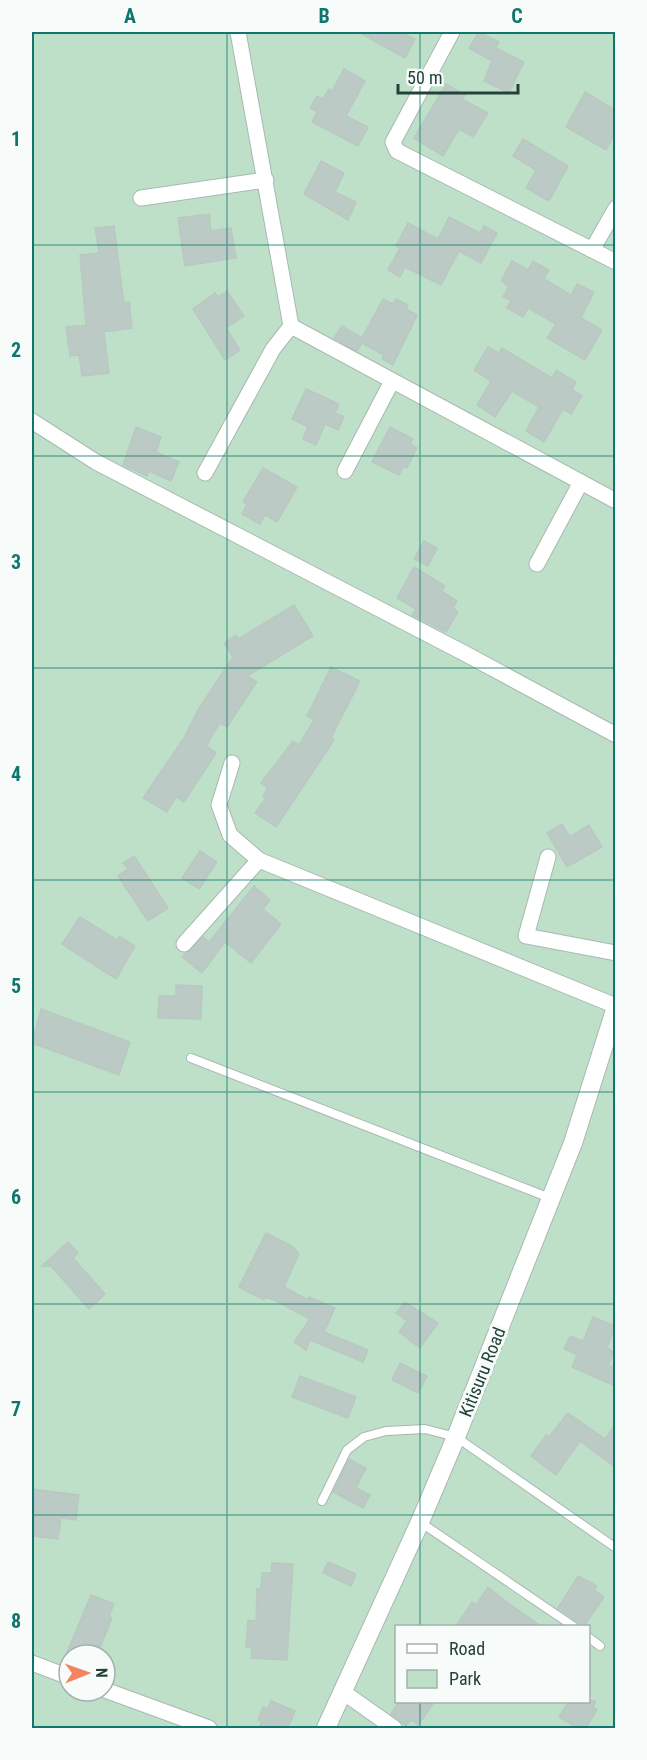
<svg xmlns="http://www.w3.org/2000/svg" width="647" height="1760" font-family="'Roboto Condensed',sans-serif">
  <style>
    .green { fill: #bfe0c8; fill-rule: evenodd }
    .building { fill: #bbcac4; stroke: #b8c9c2; stroke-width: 1.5 }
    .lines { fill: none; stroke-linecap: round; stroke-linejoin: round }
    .service-casing { stroke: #a8b8b2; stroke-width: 10 }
    .minor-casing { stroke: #a8b8b2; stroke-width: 17 }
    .tertiary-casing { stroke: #a8b8b2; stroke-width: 20 }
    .service { stroke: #fff; stroke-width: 8 }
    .minor { stroke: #fff; stroke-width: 15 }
    .tertiary { stroke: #fff; stroke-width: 18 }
    .grid { fill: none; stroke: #0f766e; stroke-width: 1.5; stroke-opacity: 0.55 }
    .labels { text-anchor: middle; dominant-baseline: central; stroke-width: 6; stroke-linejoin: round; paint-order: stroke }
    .street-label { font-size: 18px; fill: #24423a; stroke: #f7fbf9 }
    .neatline { fill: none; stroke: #0f766e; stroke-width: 2 }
    .grid-label { font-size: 20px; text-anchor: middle; font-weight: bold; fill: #0f766e }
  </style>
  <rect width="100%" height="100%" fill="#e6efeb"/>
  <path class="green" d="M32,32H615V1728H32ZM396,1626H588V1702H396ZM69,1655H105V1691H69Z"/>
  <g class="building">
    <path d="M358,32H402L415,39L405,58Z"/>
    <path d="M479,32L499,42L496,48L524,62L509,93L484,81L492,61L469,48Z"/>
    <path d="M344,69L365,81L346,116L368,127L358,146L312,122L317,112L310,108L317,96L323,99L329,89L332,91Z"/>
    <path d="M446,84L465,95L462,99L488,113L473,137L459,129L443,156L414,138Z"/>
    <path d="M585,92L615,110V133L606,150L566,127Z"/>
    <path d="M523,139L568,166L549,201L526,188L536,170L513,156Z"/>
    <path d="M321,161L344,173L335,192L356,202L348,220L304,194Z"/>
    <path d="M209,214L211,231L231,228L236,258L185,266L178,218Z"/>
    <path d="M449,217L480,233L484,226L497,233L481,263L459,251L441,285L405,267L400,277L388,270L400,248L396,246L408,223L438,239Z"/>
    <path d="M114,226L124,303L129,302L132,328L104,332L109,373L82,376L79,355L70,356L66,327L86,325L80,255L99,253L95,228Z"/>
    <path d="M512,261L528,270L533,261L549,270L544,279L571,295L577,284L594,292L581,318L602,330L585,360L547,338L556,324L528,308L523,317L507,308L511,301L503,297L509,286L501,281Z"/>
    <path d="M227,291L244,316L226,328L240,350L225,360L193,309L215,293L218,297Z"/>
    <path d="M383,299L393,304L396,299L408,305L406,309L417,315L393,365L382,359L384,355L362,343L357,351L334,338L342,326L362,338Z"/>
    <path d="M488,347L499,353L502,348L552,378L556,370L576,382L572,390L582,396L571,414L563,409L544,442L526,431L539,407L512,391L495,417L477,405L491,381L474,370Z"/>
    <path d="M306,389L339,404L335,413L344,417L338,430L325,424L316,445L303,439L308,427L292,419Z"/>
    <path d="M136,427L161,437L156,452L179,462L171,481L149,471L147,476L123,465Z"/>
    <path d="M390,427L413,439L410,444L417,448L407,468L403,467L399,475L372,462Z"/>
    <path d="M263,468L297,487L277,522L265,515L260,524L242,514L247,504L243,502Z"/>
    <path d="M424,541L437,548L428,566L414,559Z"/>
    <path d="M414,567L445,586L442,591L457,601L453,608L458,612L446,632L412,615L416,609L397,598Z"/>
    <path d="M294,605L313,636L247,676L257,682L227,727L220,723L213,734L207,746L216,753L184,802L176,797L167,812L143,798L184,738L198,710L233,657L224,643L236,635L238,639Z"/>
    <path d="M331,667L360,681L331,738L334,740L276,827L255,813L266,798L263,796L268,788L261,783L293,741L299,745L314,720L307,716Z"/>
    <path d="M562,824L570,837L589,825L602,847L567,867L547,833Z"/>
    <path d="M200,851L217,862L199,889L182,878Z"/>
    <path d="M134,856L168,908L148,921L118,876L128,869L123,863Z"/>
    <path d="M254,886L270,900L263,909L281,924L251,963L225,942L202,973L182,957L203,937L209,942Z"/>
    <path d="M80,917L117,940L119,936L135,946L116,979L62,944Z"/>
    <path d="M176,985L202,986L201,1019L158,1018L159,996H176Z"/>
    <path d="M41,1009L130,1042L119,1075L32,1043Z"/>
    <path d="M266,1233L292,1246L299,1254L284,1287L308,1300L309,1297L335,1308L324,1332L368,1350L363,1362L310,1340L306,1350L294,1342L310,1319L276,1301L265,1297L264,1300L239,1287Z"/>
    <path d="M68,1242L78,1253L73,1258L105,1294L89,1309L51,1266H42Z"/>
    <path d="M405,1302L438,1323L420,1348L399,1332L407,1321L396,1313Z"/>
    <path d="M593,1317L615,1326L607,1348L614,1352L608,1365L615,1368V1386L572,1367L577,1355L564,1349L570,1336L583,1341Z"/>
    <path d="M400,1363L427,1376L418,1393L392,1380Z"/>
    <path d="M300,1376L356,1397L348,1418L292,1397Z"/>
    <path d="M568,1413L605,1439L615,1425V1467L580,1441L556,1475L531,1456L546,1435L549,1437Z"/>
    <path d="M349,1459L366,1468L356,1488L370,1495L363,1508L333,1492Z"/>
    <path d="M32,1489L79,1495L76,1520L61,1518L58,1539L32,1536Z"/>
    <path d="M328,1562L356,1574L351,1586L323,1573Z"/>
    <path d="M272,1563L293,1564L287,1660L251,1658L252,1647H246L248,1620L256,1621L257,1589H261L262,1573H271Z"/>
    <path d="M578,1576L597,1586L594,1590L604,1597L584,1626L558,1608Z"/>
    <path d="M488,1587L508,1603L541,1626H456L472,1602L476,1605Z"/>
    <path d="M91,1595L114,1604L109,1616L112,1618L97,1655H66Z"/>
    <path d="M271,1701L295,1711L288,1728H259L262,1721L258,1720L263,1707L267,1709Z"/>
    <path d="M399,1701H435L418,1725L411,1720L406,1726L391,1714Z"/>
    <path d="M569,1701H596L593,1707L597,1710L586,1728H577L559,1717Z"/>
  </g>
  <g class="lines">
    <g class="service-casing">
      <g id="service">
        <path d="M191,1058L550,1198"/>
        <path d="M322,1501L347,1450L364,1437L386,1431L425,1429L456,1437L616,1548"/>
        <path d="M420,1522L573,1626"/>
        <path d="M588,1637L600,1646"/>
      </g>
    </g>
    <g class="minor-casing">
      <g id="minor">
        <path d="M238,32L291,326L616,501"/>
        <path d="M452,32L393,142L397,151L616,262"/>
        <path d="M141,198L266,180"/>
        <path d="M592,250L616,208"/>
        <path d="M32,421L96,462L464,653L616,735"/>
        <path d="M345,471L392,381"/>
        <path d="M205,473L273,349L291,326"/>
        <path d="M537,564L581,482"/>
        <path d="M232,763L219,805L230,835L259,860L616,1006"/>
        <path d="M548,857L526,936L616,953"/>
        <path d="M184,944L259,860"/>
        <path d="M32,1663L69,1677"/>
        <path d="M105,1690L209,1728"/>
        <path d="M343,1692L394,1728"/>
      </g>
    </g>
    <g class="tertiary-casing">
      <path id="tertiary" d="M326,1728L420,1522L456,1437L573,1143L616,1007"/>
    </g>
    <use href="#service" class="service"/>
    <use href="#minor" class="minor"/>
    <use href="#tertiary" class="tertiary"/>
  </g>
  <path class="grid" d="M227,32V1728M420,32V1626M32,245H616M32,456H616M32,668H616M32,880H616M32,1092H616M32,1304H616M32,1515H616M420,1702V1728"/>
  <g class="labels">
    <g class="street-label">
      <text transform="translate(482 1372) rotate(-68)">Kitisuru Road</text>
    </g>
  </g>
  <rect width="647" height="1760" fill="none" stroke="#f7fbf9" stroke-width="66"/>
  <rect x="395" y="1625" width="195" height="78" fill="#f7fbf9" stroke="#a3b1ad" stroke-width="1.5"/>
  <rect x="407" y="1644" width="30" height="9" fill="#ffffff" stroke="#a3b1ad" stroke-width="1.5"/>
  <text x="449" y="1655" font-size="18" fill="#24423a">Road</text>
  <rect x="407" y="1670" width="30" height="18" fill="#bfe0c8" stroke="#a3b1ad" stroke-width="1.5"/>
  <text x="449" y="1685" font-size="18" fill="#24423a">Park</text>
  <g transform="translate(87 1673) rotate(89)"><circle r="28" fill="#f7fbf9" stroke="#a3b1ad" stroke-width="1.5"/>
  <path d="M0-4.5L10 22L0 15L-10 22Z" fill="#f4845f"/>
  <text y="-9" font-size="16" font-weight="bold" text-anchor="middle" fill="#24423a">N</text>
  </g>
  <path d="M398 84v9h120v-9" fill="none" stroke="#24423a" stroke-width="3"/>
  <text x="407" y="84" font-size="18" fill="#24423a" stroke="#f7fbf9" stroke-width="4.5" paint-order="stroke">50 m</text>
  <rect x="33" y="33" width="581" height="1694" class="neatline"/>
  <g class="grid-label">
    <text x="130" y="23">A</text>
    <text x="324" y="23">B</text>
    <text x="517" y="23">C</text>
    <text x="16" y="146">1</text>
    <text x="16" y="357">2</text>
    <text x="16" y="569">3</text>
    <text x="16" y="781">4</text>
    <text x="16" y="993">5</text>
    <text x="16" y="1204">6</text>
    <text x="16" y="1416">7</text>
    <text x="16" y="1628">8</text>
  </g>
</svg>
